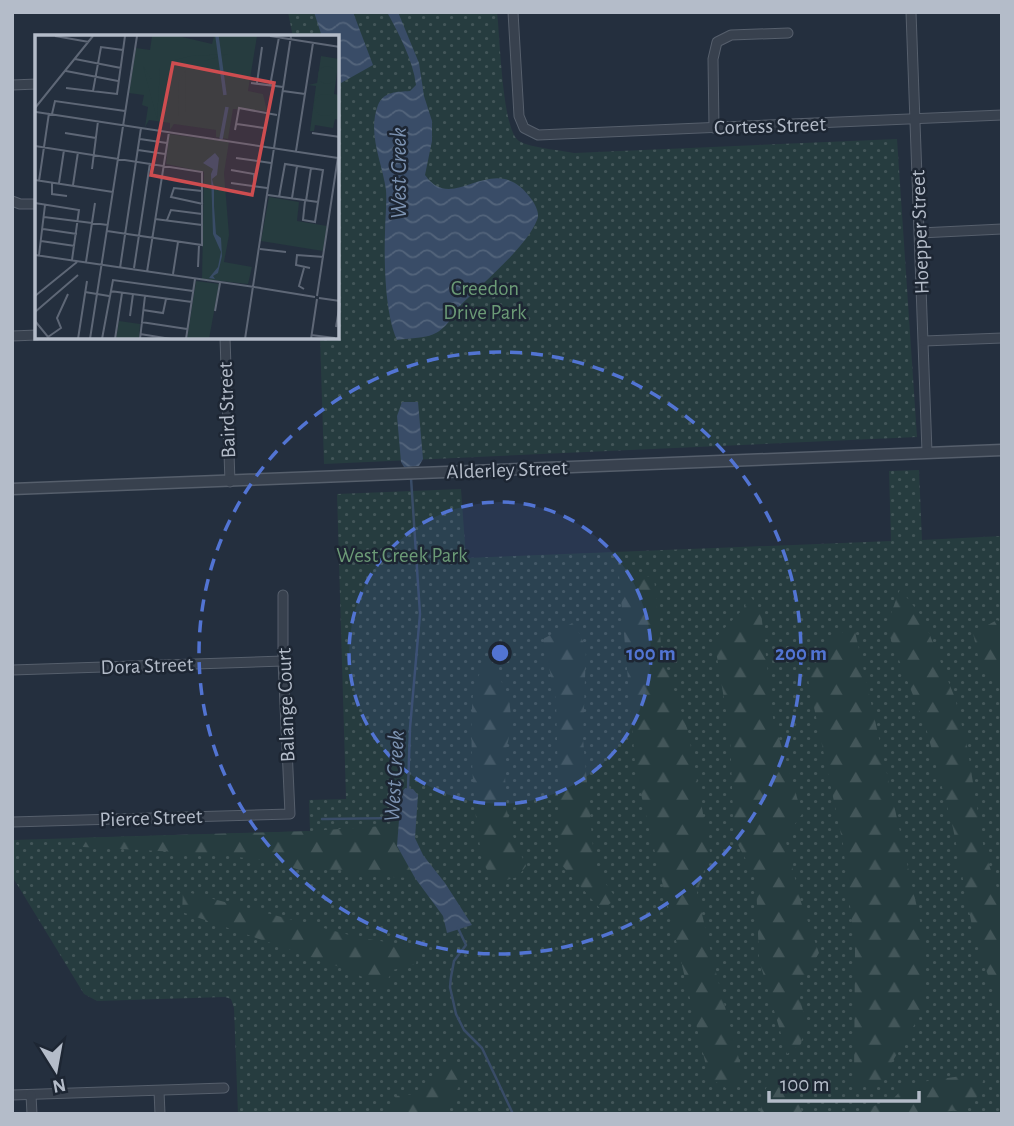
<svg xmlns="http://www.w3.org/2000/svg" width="1014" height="1126" font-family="'Alegreya Sans',sans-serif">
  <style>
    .grass { fill: url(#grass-dots) }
    .forest { fill: url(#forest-firs) }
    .water { fill: url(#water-waves) }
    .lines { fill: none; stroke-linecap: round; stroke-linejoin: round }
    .stream { stroke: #394c67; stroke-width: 2.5 }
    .minor-casing { stroke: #565f6c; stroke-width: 11 }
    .tertiary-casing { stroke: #565f6c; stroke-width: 13 }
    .minor { stroke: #38414e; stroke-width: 9 }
    .tertiary { stroke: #38414e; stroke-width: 10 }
    .ring { fill: none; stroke: #5274d3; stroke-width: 3.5; stroke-dasharray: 12 9 }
    .labels { text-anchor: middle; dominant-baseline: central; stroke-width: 5; stroke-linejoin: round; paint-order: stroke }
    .street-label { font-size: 21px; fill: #b4bcc9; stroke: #1d2633 }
    .park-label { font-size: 21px; fill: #6b9a76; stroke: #1d2633 }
    .water-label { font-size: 23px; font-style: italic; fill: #7c92b1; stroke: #1d2633 }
    .inset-river { fill: none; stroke: #394c67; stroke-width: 3.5 }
    .inset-road { fill: none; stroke: #5e6776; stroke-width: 2 }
    .view { fill: #ce4d50; fill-opacity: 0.15; stroke: #ce4d50; stroke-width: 3.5 }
    .inset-edge { fill: none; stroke: #b4bcc9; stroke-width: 3.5 }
    .centre { fill: #5274d3; stroke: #1d2633; stroke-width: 3.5 }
    .ring-label { font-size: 21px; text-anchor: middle; font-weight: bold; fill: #5274d3; stroke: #1d2633; stroke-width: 5; stroke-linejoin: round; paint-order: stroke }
  </style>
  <defs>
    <pattern id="grass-dots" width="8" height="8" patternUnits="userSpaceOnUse" patternTransform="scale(1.75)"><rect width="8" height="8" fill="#263c3f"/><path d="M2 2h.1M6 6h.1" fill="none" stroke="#435659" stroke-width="1.8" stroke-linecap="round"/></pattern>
    <pattern id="forest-firs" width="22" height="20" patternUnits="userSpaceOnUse" patternTransform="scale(1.75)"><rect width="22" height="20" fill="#263c3f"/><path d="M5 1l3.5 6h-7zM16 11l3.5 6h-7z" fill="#435659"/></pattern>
    <pattern id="water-waves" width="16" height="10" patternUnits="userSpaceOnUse" patternTransform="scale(1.75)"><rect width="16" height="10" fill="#394c67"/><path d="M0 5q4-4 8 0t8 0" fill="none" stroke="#53647b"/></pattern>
  </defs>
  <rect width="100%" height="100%" fill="#242f3e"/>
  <g class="grass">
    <path d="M288,12H497C500,35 502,131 519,141C531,148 560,150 574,153L897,139L917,437L324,464L320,338H338V37H293Z"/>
    <path d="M919,470L922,540L1002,536V1114H238L234,1008L231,999L225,997L97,1001L84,994L12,876V840L310,831L309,800L346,799L337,494L461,489L466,558L891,541L889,471Z"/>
  </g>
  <g class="forest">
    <path d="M639,574L654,578L662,654L688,731L710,852L697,893L715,969L744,1078L726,1088L709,1078L636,773L619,575Z"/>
    <path d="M900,589L923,618L955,698L967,746L984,850L1002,903V1017L973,931L953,828L926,728L886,627Z"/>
    <path d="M749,594L761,612L773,718L802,814L785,838L801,902L819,953L797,988L806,1022L801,1044L787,1054L759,960L756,879L734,837L730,735L714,639L744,608Z"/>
    <path d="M997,620L1002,624V691L979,660L973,633Z"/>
    <path d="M574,622L586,648L583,739L595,869L616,898L602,911L560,863L556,700L543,639Z"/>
    <path d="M854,627L925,943V1007L879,1084L854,1085L855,950L843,844L808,679L828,639Z"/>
    <path d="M486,664L497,671L509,699L512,725L504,758L507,811L513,836L526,866L518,877L498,882C494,879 489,875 487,870C473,843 468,720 474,688C476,679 480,672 486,664Z"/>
    <path d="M398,825L397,846L415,878L360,876L343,870H299L281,863L216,854L83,847L72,841V838L311,831Z"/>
    <path d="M183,891L361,938L419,947L416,964L393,970L383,988L351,971L182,912Z"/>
    <path d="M449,1061L464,1076L445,1114H387L396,1096L415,1094Z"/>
    <path d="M774,1073H789L802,1112L807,1114H760L763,1094Z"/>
    <path d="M968,1075L984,1078L978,1096L964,1110L912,1114H852L893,1099L907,1084Z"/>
  </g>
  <g class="water">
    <path d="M314,12H353L373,65L341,83L338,77V37H322Z"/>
    <path d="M387,12H398L419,63L424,96L432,121V141L425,175C454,217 494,145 532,200C536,206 540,214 537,220C527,247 479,286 458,308C439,340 430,336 397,340C385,314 384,262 385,233C385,219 387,204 386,190C382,161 367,134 378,105C384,91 397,92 410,91L416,85C413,60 399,34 387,12Z"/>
    <path d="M402,402H418L423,459L419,466L404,467L401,462L397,416Z"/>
    <path d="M405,788L413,789L418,795L415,838L423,855L445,883L472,925L447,933L443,916L415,878L397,846L401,794Z"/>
  </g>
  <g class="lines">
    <g class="stream">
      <path d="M408,789L410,728L420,614L411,478"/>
      <path d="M322,819L402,818"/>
      <path d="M458,928L466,945L454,961L451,977L450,987L456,1014L464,1030L482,1048L513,1114"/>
    </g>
    <g class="minor-casing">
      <g id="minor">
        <path d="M513,12L519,116L524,128L538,135L1002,115"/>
        <path d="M911,12L927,452"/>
        <path d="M12,85L37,84"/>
        <path d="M714,128L713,59L717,42L731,35L788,33"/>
        <path d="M12,201L20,204H37"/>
        <path d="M920,233L1002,229"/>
        <path d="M12,336L37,335"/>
        <path d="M225,338L230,482"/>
        <path d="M924,341L1002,338"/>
        <path d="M12,670L283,661"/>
        <path d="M12,822L290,814L283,661V595"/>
        <path d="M159,1091L160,1114"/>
        <path d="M12,1095L224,1088"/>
        <path d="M31,1095L32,1114"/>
      </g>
    </g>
    <g class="tertiary-casing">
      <path id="tertiary" d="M12,489L1002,450"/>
    </g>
    <use href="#minor" class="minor"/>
    <use href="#tertiary" class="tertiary"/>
  </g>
  <circle cx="500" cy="653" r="151" fill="#5274d3" fill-opacity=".12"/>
  <g class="ring">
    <circle cx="500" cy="653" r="151"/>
    <circle cx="500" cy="653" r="301"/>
  </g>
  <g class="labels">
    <g class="street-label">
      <text transform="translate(770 126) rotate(-2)">Cortess Street</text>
      <text transform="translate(920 232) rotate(-92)">Hoepper Street</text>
      <text transform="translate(227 410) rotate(-92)">Baird Street</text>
      <text transform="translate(507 470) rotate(-2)">Alderley Street</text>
      <text transform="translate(147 666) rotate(-2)">Dora Street</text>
      <text transform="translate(286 705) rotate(-92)">Balange Court</text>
      <text transform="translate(151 818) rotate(-2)">Pierce Street</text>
    </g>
    <g class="park-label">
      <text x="485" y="288">Creedon<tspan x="485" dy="24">Drive Park</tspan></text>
      <text x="402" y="555">West Creek Park</text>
    </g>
    <g class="water-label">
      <text transform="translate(399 173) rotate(-90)">West Creek</text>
      <text transform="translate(395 776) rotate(-87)">West Creek</text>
    </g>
  </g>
  <g transform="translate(35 35)">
    <rect width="304" height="304" fill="#242f3e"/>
    <path d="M117,1H143L177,9L179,1H222L213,56L228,59L232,76L198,74L193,104L181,102V95L139,89L135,95V88L114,85L110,92L113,72L107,70L109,60L94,58L101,13L115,15ZM286,21L304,24L299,59L304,60V85L300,84L298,93L280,90L279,96H275L281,51L273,50L282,48ZM134,99L194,107L189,138L194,200L189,227L217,232L213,249L167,244L169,137L131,129ZM234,162L264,167L262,186L292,191L288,216L226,206ZM161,246L184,249L174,304H152ZM84,286L105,289L104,304H81Z" fill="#263c3f"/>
    <path d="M193,19L169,26H136L156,21ZM108,31L116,44L125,33L122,84ZM151,35L150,77L144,81L143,48Z" fill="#263c3f"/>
    <path d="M283 40a9 9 0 1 1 18 0a9 9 0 1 1-18 0ZM279 70a11 11 0 1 1 22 0a11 11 0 1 1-22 0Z" fill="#263c3f"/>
    <path d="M180,118L184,123L182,140L177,144L179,152V171L181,199L186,203L187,221L183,238L178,241L180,244L174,243L183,232L186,217L178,199L176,139L178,134L168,128Z" fill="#394c67"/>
    <path class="inset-river" d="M182,1L190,60M186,104L192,72"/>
    <path class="inset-road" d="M20,1L54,7M235,1L305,12M40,24L86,33M31,36L83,46M216,48L248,52M222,48L227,12M235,51L244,2M31,53L82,59L90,1M58,56L66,12L88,15M248,56L270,59M0,73L58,1M1,77L303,123M17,79L20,66L90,76M202,89L229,93M200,95L204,73L242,80M30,98L61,103M277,98L305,102M105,104L132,108M0,111L167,137V210L72,196M103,115L130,119M261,116L278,8M201,123L236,128M57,134L63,86M196,135L219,139V151M0,145L78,157M4,146L14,78M17,148V159L32,161M24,148L29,115M196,148L232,153M38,150L43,117M167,156L139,153L136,162L168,169M233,160L283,167M244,162L250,129L288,135L280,187L268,185L270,166M257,163L262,131M271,166L276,133M0,168L44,175L37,225M9,182L73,190M120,184L167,190M132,185L136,175L167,179M8,194L42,199M6,206L40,211M225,214L251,217M0,220L226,253M4,220L10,170M51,227L60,168M163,232L164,210M85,233L106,93M99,233L115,128M269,233L264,251L269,254M275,233L261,230L262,220L289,222M112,237L134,97M138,239L143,207M225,253L280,262M75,256L157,267M50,257L74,261M0,261L42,227M282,261L303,122M284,263L305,266M108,275L128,278L131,264M180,276L185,248M0,277L43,240M95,281L98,259M0,286L13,302L26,293L22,283L33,259M106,287L152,294M301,292L305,268M105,299L136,304M276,300L300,303M43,304L52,246M55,304L102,1M67,304L78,245L158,256M80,304L87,258M105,304L110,261M151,304L160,244M210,304L256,1M276,304L282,264"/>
    <path class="view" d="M138,28L239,48L217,160L116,140Z"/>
    <rect width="304" height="304" class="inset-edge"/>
  </g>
  <circle cx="500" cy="653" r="10" class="centre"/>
  <g class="ring-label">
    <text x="651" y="660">100 m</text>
    <text x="801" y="660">200 m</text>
  </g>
  <rect width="1014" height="1126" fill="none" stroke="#b4bcc9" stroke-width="28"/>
  <g transform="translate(56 1070) rotate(169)" stroke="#1d2633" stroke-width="5" paint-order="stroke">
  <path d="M0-5L12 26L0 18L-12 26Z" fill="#b4bcc9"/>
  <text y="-10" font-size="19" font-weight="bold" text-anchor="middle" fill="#b4bcc9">N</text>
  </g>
  <path d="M769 1091v10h150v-10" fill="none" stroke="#b4bcc9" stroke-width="3.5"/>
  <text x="780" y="1091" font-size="21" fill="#b4bcc9" stroke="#1d2633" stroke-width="5" paint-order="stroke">100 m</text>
</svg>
